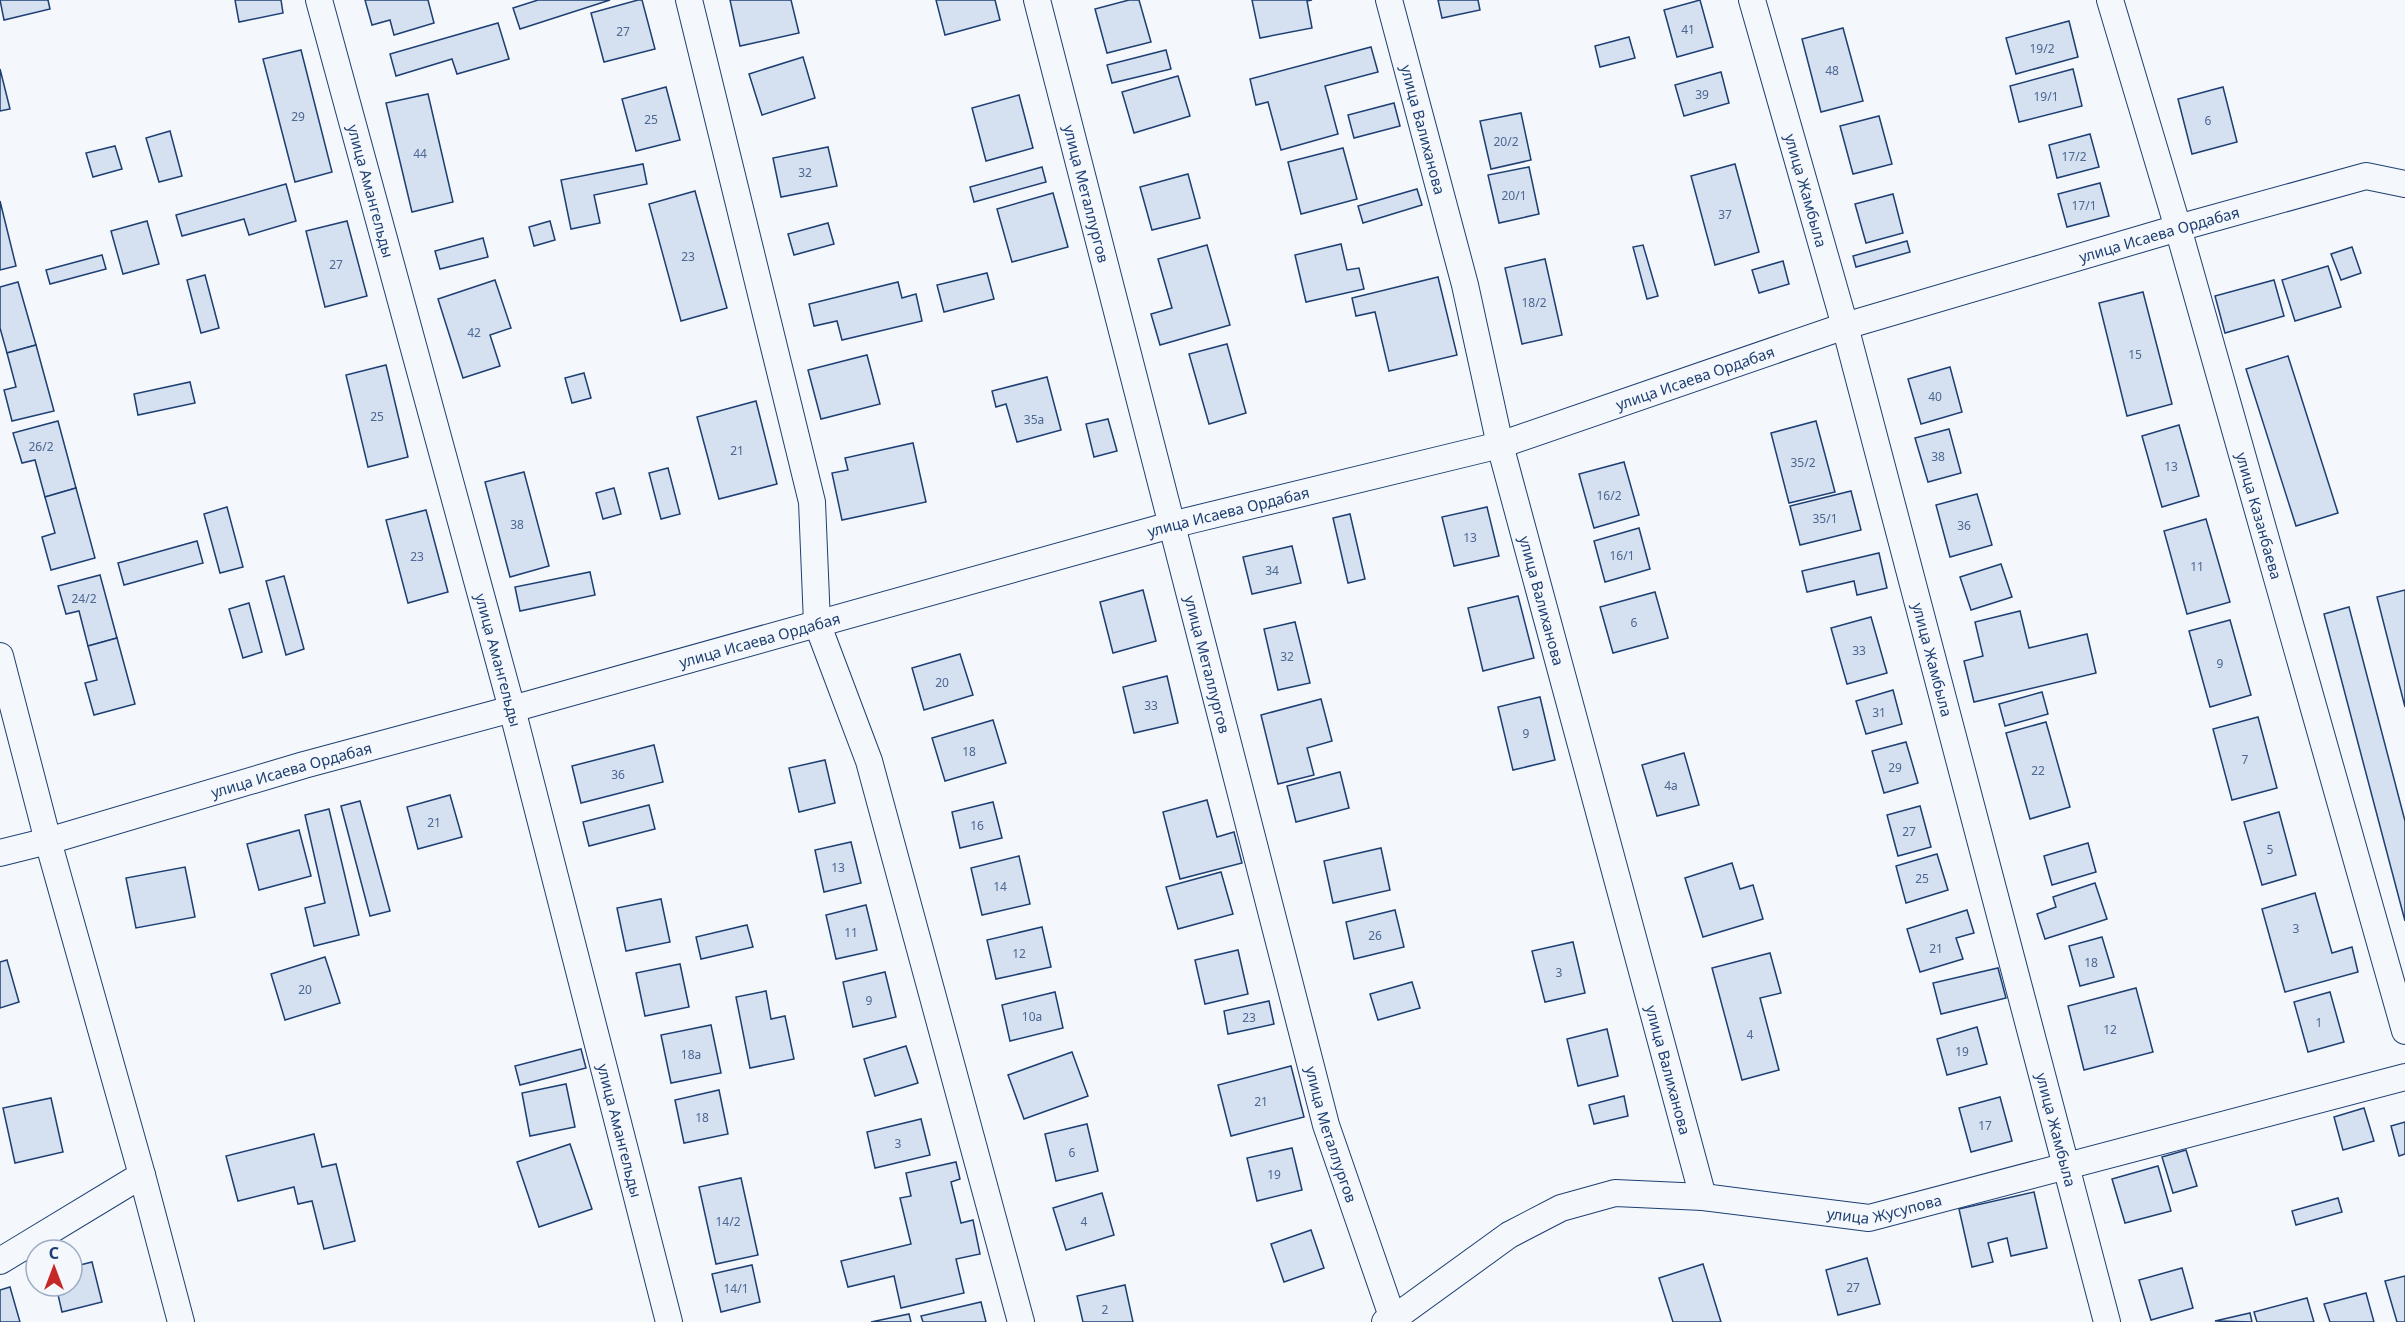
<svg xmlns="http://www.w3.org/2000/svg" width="2405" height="1322" font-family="'Noto Sans',sans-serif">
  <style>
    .building { fill: #d5e0f0; stroke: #1d3f73; stroke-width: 1.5 }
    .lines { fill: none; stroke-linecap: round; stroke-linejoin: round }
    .minor-casing { stroke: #1d3f73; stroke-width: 28 }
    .minor { stroke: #f4f7fb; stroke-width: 26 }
    .labels { text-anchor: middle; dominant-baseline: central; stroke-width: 4.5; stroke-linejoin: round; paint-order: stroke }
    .number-label { font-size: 12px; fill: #4b6792 }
    .street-label { font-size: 15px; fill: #1d3f73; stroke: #f4f7fb }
  </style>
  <rect width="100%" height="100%" fill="#f4f7fb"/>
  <g class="building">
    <path d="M0,0H48L50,9L4,20Z"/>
    <path d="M235,0H281L283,13L239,22Z"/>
    <path d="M365,0H428L434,23L394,35L390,20L372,25Z"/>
    <path d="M538,0H610L520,29L513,8Z"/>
    <path d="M638,0H642L655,49L604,62L591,13Z"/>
    <path d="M730,0H791L799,33L740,46Z"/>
    <path d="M936,0H995L1000,20L945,35Z"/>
    <path d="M1129,0H1139L1151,42L1107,53L1095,9Z"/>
    <path d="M1252,0H1312L1307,1L1312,28L1260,38Z"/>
    <path d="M1438,0H1478L1480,10L1442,18Z"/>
    <path d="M1700,0L1713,47L1677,57L1664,10Z"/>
    <path d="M2069,21L2078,57L2016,74L2006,38Z"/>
    <path d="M498,23L509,59L457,74L452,59L396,76L390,54Z"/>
    <path d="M1843,28L1863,101L1821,112L1802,39Z"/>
    <path d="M1629,37L1635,58L1600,67L1595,46Z"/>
    <path d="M1371,47L1378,72L1325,86L1338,134L1281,150L1268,102L1256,105L1250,79Z"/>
    <path d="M301,50L332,172L295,182L263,59Z"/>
    <path d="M1166,50L1171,69L1112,83L1107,65Z"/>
    <path d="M803,57L815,98L762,115L749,74Z"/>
    <path d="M0,69L10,109L0,111Z"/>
    <path d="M2073,69L2082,106L2019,122L2010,86Z"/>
    <path d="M1721,72L1729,103L1684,116L1675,85Z"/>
    <path d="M1178,76L1190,116L1134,133L1122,92Z"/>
    <path d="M666,87L680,140L636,151L622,99Z"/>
    <path d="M2223,87L2237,142L2192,154L2178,99Z"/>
    <path d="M428,94L453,202L412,212L386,103Z"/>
    <path d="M1019,95L1033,148L986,161L972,108Z"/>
    <path d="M1394,103L1400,126L1354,138L1348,115Z"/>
    <path d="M1521,113L1531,160L1491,169L1480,121Z"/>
    <path d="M1879,116L1892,164L1853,174L1840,126Z"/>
    <path d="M170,131L182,176L159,182L146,138Z"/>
    <path d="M2090,134L2099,167L2057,178L2049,145Z"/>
    <path d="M115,146L122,169L93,177L86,153Z"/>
    <path d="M828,147L837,186L781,197L773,158Z"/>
    <path d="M1343,148L1357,199L1301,214L1288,162Z"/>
    <path d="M643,164L647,184L594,195L600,223L571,229L561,180Z"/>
    <path d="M1735,164L1759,252L1715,265L1691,176Z"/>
    <path d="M1042,167L1046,182L974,202L970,187Z"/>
    <path d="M1529,167L1539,214L1499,223L1488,175Z"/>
    <path d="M1188,174L1200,218L1152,230L1140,187Z"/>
    <path d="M2100,183L2109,216L2067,227L2058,194Z"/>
    <path d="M286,184L296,221L249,235L244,219L182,236L176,215Z"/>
    <path d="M1417,189L1422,205L1363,223L1358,206Z"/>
    <path d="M695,191L727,308L681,321L649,204Z"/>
    <path d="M1053,193L1068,247L1012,262L997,209Z"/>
    <path d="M1893,194L1903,233L1866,243L1855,204Z"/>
    <path d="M0,201L16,266L0,270Z"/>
    <path d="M147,221L159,264L123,274L111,231Z"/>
    <path d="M347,221L367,296L325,307L306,231Z"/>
    <path d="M550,221L555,240L534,246L529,227Z"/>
    <path d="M828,223L834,244L794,255L788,234Z"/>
    <path d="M483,238L488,257L440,269L435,251Z"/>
    <path d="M1907,241L1910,252L1856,267L1853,256Z"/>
    <path d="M1341,244L1347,270L1359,268L1364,289L1306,302L1295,255Z"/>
    <path d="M1207,245L1230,325L1160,345L1151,314L1172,308L1158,259Z"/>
    <path d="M1643,245L1658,296L1647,299L1633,247Z"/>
    <path d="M2352,247L2361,273L2341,280L2331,254Z"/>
    <path d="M102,255L106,269L50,284L46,270Z"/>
    <path d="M1545,259L1562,335L1522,344L1505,268Z"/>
    <path d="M1783,261L1789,284L1759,293L1752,270Z"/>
    <path d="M2328,266L2341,307L2295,321L2282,280Z"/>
    <path d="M987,273L994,299L944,312L937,285Z"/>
    <path d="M205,275L219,328L201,333L187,280Z"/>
    <path d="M1438,277L1457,355L1389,371L1375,312L1356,316L1352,298Z"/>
    <path d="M495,280L511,328L490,335L500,366L463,378L438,299Z"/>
    <path d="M2274,280L2284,316L2225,333L2215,296Z"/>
    <path d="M18,282L36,345L7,353L0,328V287Z"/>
    <path d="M898,282L902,298L916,294L922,321L842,340L837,321L814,326L809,304Z"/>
    <path d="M2143,292L2172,404L2127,416L2099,303Z"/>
    <path d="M1227,344L1246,413L1209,424L1189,354Z"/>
    <path d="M36,345L54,411L12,421L4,390L16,387L7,353Z"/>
    <path d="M867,355L880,404L821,419L808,370Z"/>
    <path d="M2288,356L2338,513L2296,526L2246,369Z"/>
    <path d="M386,365L408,457L368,467L346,375Z"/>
    <path d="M1950,367L1962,412L1921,424L1908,379Z"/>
    <path d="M584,373L591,398L572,403L565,378Z"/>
    <path d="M1047,377L1061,430L1017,442L1006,404L996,407L992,391Z"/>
    <path d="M190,382L195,403L138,415L134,394Z"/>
    <path d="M756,401L777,484L719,499L697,417Z"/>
    <path d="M1108,419L1117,451L1094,457L1086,424Z"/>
    <path d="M58,421L76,488L45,497L35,460L22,463L13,433Z"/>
    <path d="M1816,421L1835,492L1789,503L1771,433Z"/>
    <path d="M2179,425L2199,496L2162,507L2142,436Z"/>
    <path d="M1949,429L1961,473L1928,482L1915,438Z"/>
    <path d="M913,443L926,502L842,520L832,473L848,470L845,458Z"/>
    <path d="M1624,462L1639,515L1594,528L1579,474Z"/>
    <path d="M668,468L680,514L661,519L649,473Z"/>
    <path d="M524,472L549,566L510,577L485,482Z"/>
    <path d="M76,488L95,558L51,570L42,537L55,533L45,497Z"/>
    <path d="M614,488L621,514L603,519L596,493Z"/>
    <path d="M1851,491L1861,530L1800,545L1790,506Z"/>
    <path d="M1977,494L1992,545L1950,557L1936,505Z"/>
    <path d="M227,507L243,567L220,573L204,514Z"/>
    <path d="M1487,507L1499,556L1454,566L1442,517Z"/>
    <path d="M426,510L448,592L408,603L386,520Z"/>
    <path d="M1350,514L1365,579L1348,583L1333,518Z"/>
    <path d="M2206,519L2230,602L2187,614L2164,531Z"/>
    <path d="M1639,528L1650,569L1605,582L1594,541Z"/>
    <path d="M197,541L203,563L124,585L118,563Z"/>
    <path d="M1292,546L1301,583L1252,594L1243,557Z"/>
    <path d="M1879,553L1887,588L1857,595L1854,581L1807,592L1802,571Z"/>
    <path d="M2001,564L2012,597L1971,610L1960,577Z"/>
    <path d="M590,572L595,595L520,611L515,587Z"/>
    <path d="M100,575L117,638L88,646L79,611L66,614L58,586Z"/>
    <path d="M284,576L304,649L286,655L266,581Z"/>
    <path d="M1143,590L1156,641L1113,653L1100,602Z"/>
    <path d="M2405,590V707L2377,597Z"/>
    <path d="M1655,592L1668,638L1613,653L1600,607Z"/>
    <path d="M1518,596L1534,658L1483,671L1468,608Z"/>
    <path d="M249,603L262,652L243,658L229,609Z"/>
    <path d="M2349,607L2405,821V921L2324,614Z"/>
    <path d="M2020,611L2029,648L2087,634L2096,673L1974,702L1964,661L1983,656L1975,622Z"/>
    <path d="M1871,617L1887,673L1847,684L1831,628Z"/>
    <path d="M2230,620L2251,695L2210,707L2189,631Z"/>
    <path d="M1295,622L1310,683L1278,690L1264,629Z"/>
    <path d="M117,638L135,704L94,715L85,683L97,680L88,646Z"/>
    <path d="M960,654L973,695L924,710L912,668Z"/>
    <path d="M1167,676L1178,723L1134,733L1123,687Z"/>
    <path d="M1893,690L1902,724L1866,734L1856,701Z"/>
    <path d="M2042,692L2048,714L2005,726L1999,704Z"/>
    <path d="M1540,697L1555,760L1513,770L1498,707Z"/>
    <path d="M1321,699L1332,741L1307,748L1314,775L1278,784L1261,715Z"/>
    <path d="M2258,717L2277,788L2232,800L2213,729Z"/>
    <path d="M993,720L1006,763L945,781L932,738Z"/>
    <path d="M2046,722L2070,807L2030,819L2006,733Z"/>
    <path d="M1906,742L1918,783L1884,793L1872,751Z"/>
    <path d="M654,745L663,782L581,803L572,766Z"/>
    <path d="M1684,753L1699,805L1657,816L1642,765Z"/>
    <path d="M825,760L835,803L799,812L789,768Z"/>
    <path d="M1340,772L1349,808L1296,822L1287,786Z"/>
    <path d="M450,795L462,837L418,849L407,807Z"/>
    <path d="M1207,800L1217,837L1234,832L1242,863L1180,879L1163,812Z"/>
    <path d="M360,801L390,911L370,916L341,806Z"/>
    <path d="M993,802L1002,838L960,848L952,812Z"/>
    <path d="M649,805L655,829L589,846L583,822Z"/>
    <path d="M1920,806L1931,847L1898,856L1887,815Z"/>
    <path d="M329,809L359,935L314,946L305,908L325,903L305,815Z"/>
    <path d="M2279,812L2296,875L2262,885L2244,822Z"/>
    <path d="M299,830L311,876L259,890L247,844Z"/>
    <path d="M851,842L861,883L824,892L815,850Z"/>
    <path d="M2088,843L2096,872L2052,885L2044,856Z"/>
    <path d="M1381,848L1390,890L1333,903L1324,861Z"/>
    <path d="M1937,854L1948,890L1906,903L1896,866Z"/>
    <path d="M1019,856L1030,904L982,915L971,868Z"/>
    <path d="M1732,863L1740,889L1753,885L1763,919L1703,937L1685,878Z"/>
    <path d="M185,867L195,917L136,928L126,878Z"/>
    <path d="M1221,872L1233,914L1178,929L1166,887Z"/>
    <path d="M2095,883L2107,919L2045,939L2037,914L2056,907L2053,897Z"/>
    <path d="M2315,893L2332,953L2352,947L2358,972L2285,992L2262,909Z"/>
    <path d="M661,899L670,942L626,951L617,908Z"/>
    <path d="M866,905L877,950L836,959L826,915Z"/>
    <path d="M1395,910L1404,947L1354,959L1346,922Z"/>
    <path d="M1967,910L1974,933L1956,938L1963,959L1920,972L1907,929Z"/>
    <path d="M747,925L753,947L701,959L696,937Z"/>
    <path d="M1042,927L1051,967L996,979L987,940Z"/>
    <path d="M2102,937L2114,977L2080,986L2069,946Z"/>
    <path d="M1573,942L1585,993L1545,1002L1532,951Z"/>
    <path d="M1238,950L1248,994L1205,1004L1195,960Z"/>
    <path d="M1770,953L1781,993L1760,998L1779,1070L1742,1080L1712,968Z"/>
    <path d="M325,957L340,1003L285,1020L271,974Z"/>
    <path d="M7,960L19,1002L0,1008V962Z"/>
    <path d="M680,964L689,1007L645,1016L636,973Z"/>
    <path d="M1998,968L2006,998L1941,1014L1933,983Z"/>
    <path d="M885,972L896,1017L853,1027L843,982Z"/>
    <path d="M1412,982L1420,1008L1378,1020L1370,994Z"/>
    <path d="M2136,988L2153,1052L2084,1070L2068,1006Z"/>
    <path d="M766,991L771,1019L785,1016L794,1059L750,1068L736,997Z"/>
    <path d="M1055,992L1063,1028L1010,1041L1002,1005Z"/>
    <path d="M2330,992L2344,1042L2308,1052L2294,1002Z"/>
    <path d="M1269,1001L1274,1024L1228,1034L1224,1011Z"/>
    <path d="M711,1025L721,1073L671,1083L661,1035Z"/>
    <path d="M1977,1027L1987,1064L1947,1075L1937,1039Z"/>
    <path d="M1607,1029L1618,1076L1578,1086L1567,1039Z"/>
    <path d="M906,1046L918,1083L875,1096L864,1059Z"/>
    <path d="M581,1049L586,1068L520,1085L515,1066Z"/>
    <path d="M1072,1052L1088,1096L1024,1119L1008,1075Z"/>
    <path d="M1291,1066L1304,1117L1231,1136L1218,1085Z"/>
    <path d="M566,1084L575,1127L530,1136L522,1093Z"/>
    <path d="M719,1090L728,1134L684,1143L675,1100Z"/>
    <path d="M1624,1096L1628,1116L1594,1124L1589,1105Z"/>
    <path d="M2000,1097L2012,1141L1971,1152L1959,1108Z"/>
    <path d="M51,1098L63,1152L15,1163L3,1108Z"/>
    <path d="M2364,1108L2374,1141L2343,1150L2334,1117Z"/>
    <path d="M921,1119L930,1155L875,1168L867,1132Z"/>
    <path d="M2405,1122V1154L2399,1156L2391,1126Z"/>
    <path d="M1087,1124L1098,1171L1056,1181L1045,1134Z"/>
    <path d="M314,1134L322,1167L336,1164L355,1241L324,1249L312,1201L298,1204L294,1187L238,1201L226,1156Z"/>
    <path d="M570,1144L592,1209L539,1227L517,1162Z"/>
    <path d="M1292,1148L1302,1190L1257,1201L1247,1158Z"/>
    <path d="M2186,1150L2197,1186L2173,1193L2162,1157Z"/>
    <path d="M956,1162L960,1179L951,1182L961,1223L973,1220L980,1254L956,1259L964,1293L901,1308L894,1276L848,1287L841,1261L911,1244L900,1198L911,1196L906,1173Z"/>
    <path d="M2158,1166L2171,1211L2125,1223L2112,1179Z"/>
    <path d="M741,1178L758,1255L716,1264L699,1187Z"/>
    <path d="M2034,1192L2047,1248L2011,1256L2007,1238L1988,1243L1993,1262L1972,1267L1959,1209Z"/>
    <path d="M1102,1193L1114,1235L1066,1250L1053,1208Z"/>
    <path d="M2338,1198L2342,1212L2296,1225L2292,1211Z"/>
    <path d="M1311,1230L1324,1268L1284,1282L1271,1244Z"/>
    <path d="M1867,1258L1880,1304L1838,1315L1826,1270Z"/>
    <path d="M92,1262L102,1302L62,1312L56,1286H72V1267Z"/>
    <path d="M1703,1264L1721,1322H1673L1659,1278Z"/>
    <path d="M752,1265L760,1302L721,1312L712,1274Z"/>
    <path d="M2182,1268L2193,1308L2151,1320L2139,1280Z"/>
    <path d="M2405,1276V1322H2397L2385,1281Z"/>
    <path d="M1125,1285L1133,1322H1083L1077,1296Z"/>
    <path d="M10,1287L20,1322H0V1290Z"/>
    <path d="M2366,1293L2374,1322H2330L2324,1304Z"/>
    <path d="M2307,1298L2314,1322H2257L2254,1312Z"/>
    <path d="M981,1302L986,1322H923L921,1316Z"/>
    <path d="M2250,1313L2252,1322L2215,1321Z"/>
    <path d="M909,1314L911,1322H871Z"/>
  </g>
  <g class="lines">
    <g class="minor-casing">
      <g id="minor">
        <path id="s1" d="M319,0L512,709L669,1322"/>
        <path d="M689,0L812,502L817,623L869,761L1021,1322"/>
        <path id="s2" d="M1037,0L1326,1125L1394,1322"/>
        <path id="s3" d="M1389,0L1465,285L1500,445L1703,1197"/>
        <path id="s4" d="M1752,0L1845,326L2107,1322"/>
        <path id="s5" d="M2110,0L2178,228L2405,1031"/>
        <path d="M0,656L48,841L142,1175L0,1261"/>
        <path id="s6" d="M0,853L48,841L304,765L512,709L1171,525L1500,445L1845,326L2178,228L2366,176L2405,184"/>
        <path d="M142,1175L181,1322"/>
        <path id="s7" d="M1385,1322L1393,1319L1509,1235L1561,1208L1615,1193L1703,1197L1869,1218L2405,1077"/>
      </g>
    </g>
    <use href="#minor" class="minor"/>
  </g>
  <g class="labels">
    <g class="number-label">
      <text x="1688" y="29">41</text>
      <text x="623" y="31">27</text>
      <text x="2042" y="48">19/2</text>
      <text x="1832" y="70">48</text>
      <text x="1702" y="94">39</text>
      <text x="2046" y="96">19/1</text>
      <text x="298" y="116">29</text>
      <text x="651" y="119">25</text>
      <text x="2208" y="120">6</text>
      <text x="1506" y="141">20/2</text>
      <text x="420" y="153">44</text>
      <text x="2074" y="156">17/2</text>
      <text x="805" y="172">32</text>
      <text x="1514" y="195">20/1</text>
      <text x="2084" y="205">17/1</text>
      <text x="1725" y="214">37</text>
      <text x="688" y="256">23</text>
      <text x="336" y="264">27</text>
      <text x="1534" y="302">18/2</text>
      <text x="474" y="332">42</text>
      <text x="2135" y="354">15</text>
      <text x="1935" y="396">40</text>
      <text x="377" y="416">25</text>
      <text x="1034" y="419">35а</text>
      <text x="41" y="446">26/2</text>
      <text x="737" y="450">21</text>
      <text x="1938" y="456">38</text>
      <text x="1803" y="462">35/2</text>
      <text x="2171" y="466">13</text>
      <text x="1609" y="495">16/2</text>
      <text x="1825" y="518">35/1</text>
      <text x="517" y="524">38</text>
      <text x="1964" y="525">36</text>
      <text x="1470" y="537">13</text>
      <text x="1622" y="555">16/1</text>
      <text x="417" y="556">23</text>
      <text x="2197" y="566">11</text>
      <text x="1272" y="570">34</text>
      <text x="84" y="598">24/2</text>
      <text x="1634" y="622">6</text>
      <text x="1859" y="650">33</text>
      <text x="1287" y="656">32</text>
      <text x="2220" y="663">9</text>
      <text x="942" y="682">20</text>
      <text x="1151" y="705">33</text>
      <text x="1879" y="712">31</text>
      <text x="1526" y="733">9</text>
      <text x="969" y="751">18</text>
      <text x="2245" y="759">7</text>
      <text x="1895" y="767">29</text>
      <text x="2038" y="770">22</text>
      <text x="618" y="774">36</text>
      <text x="1671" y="785">4а</text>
      <text x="434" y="822">21</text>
      <text x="977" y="825">16</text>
      <text x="1909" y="831">27</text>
      <text x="2270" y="849">5</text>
      <text x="838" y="867">13</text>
      <text x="1922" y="878">25</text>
      <text x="1000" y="886">14</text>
      <text x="2296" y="928">3</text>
      <text x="851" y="932">11</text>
      <text x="1375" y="935">26</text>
      <text x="1936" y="948">21</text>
      <text x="1019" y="953">12</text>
      <text x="2091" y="962">18</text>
      <text x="1559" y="972">3</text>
      <text x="305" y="989">20</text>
      <text x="869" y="1000">9</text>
      <text x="1032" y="1016">10а</text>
      <text x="1249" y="1017">23</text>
      <text x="2319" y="1022">1</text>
      <text x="2110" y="1029">12</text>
      <text x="1750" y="1034">4</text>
      <text x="1962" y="1051">19</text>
      <text x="691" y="1054">18а</text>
      <text x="1261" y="1101">21</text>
      <text x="702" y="1117">18</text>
      <text x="1985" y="1125">17</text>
      <text x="898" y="1143">3</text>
      <text x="1072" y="1152">6</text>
      <text x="1274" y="1174">19</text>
      <text x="728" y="1221">14/2</text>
      <text x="1084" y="1221">4</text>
      <text x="1853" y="1287">27</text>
      <text x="736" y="1288">14/1</text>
      <text x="1105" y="1309">2</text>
    </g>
    <g class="street-label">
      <text stroke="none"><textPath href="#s3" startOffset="134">улица Валиханова</textPath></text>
      <text stroke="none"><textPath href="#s1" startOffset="198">улица Амангельды</textPath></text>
      <text stroke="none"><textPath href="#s4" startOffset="198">улица Жамбыла</textPath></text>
      <text stroke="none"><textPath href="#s2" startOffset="200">улица Металлургов</textPath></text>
      <text stroke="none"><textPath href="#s6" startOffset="2247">улица Исаева Ордабая</textPath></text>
      <text stroke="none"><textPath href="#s6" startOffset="1761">улица Исаева Ордабая</textPath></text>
      <text stroke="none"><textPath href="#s6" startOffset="1275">улица Исаева Ордабая</textPath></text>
      <text stroke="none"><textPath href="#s5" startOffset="537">улица Казанбаева</textPath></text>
      <text stroke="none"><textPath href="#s3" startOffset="620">улица Валиханова</textPath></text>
      <text stroke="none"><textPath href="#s6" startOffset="789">улица Исаева Ордабая</textPath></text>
      <text stroke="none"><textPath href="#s1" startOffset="684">улица Амангельды</textPath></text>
      <text stroke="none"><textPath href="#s4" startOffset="684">улица Жамбыла</textPath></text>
      <text stroke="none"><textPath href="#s2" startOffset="686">улица Металлургов</textPath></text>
      <text stroke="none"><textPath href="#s6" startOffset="303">улица Исаева Ордабая</textPath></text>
      <text stroke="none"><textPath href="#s3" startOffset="1106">улица Валиханова</textPath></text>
      <text stroke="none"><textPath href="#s1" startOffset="1170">улица Амангельды</textPath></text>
      <text stroke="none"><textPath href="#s4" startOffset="1170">улица Жамбыла</textPath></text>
      <text stroke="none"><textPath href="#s2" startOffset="1172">улица Металлургов</textPath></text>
      <text stroke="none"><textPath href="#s7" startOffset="538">улица Жусупова</textPath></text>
    </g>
  </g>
  <g transform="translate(54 1268)"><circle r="28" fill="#f4f7fb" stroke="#9eadc5" stroke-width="1.5"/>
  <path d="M0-4.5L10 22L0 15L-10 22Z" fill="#c62828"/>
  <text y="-9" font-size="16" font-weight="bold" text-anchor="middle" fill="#1d3f73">С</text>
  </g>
</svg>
